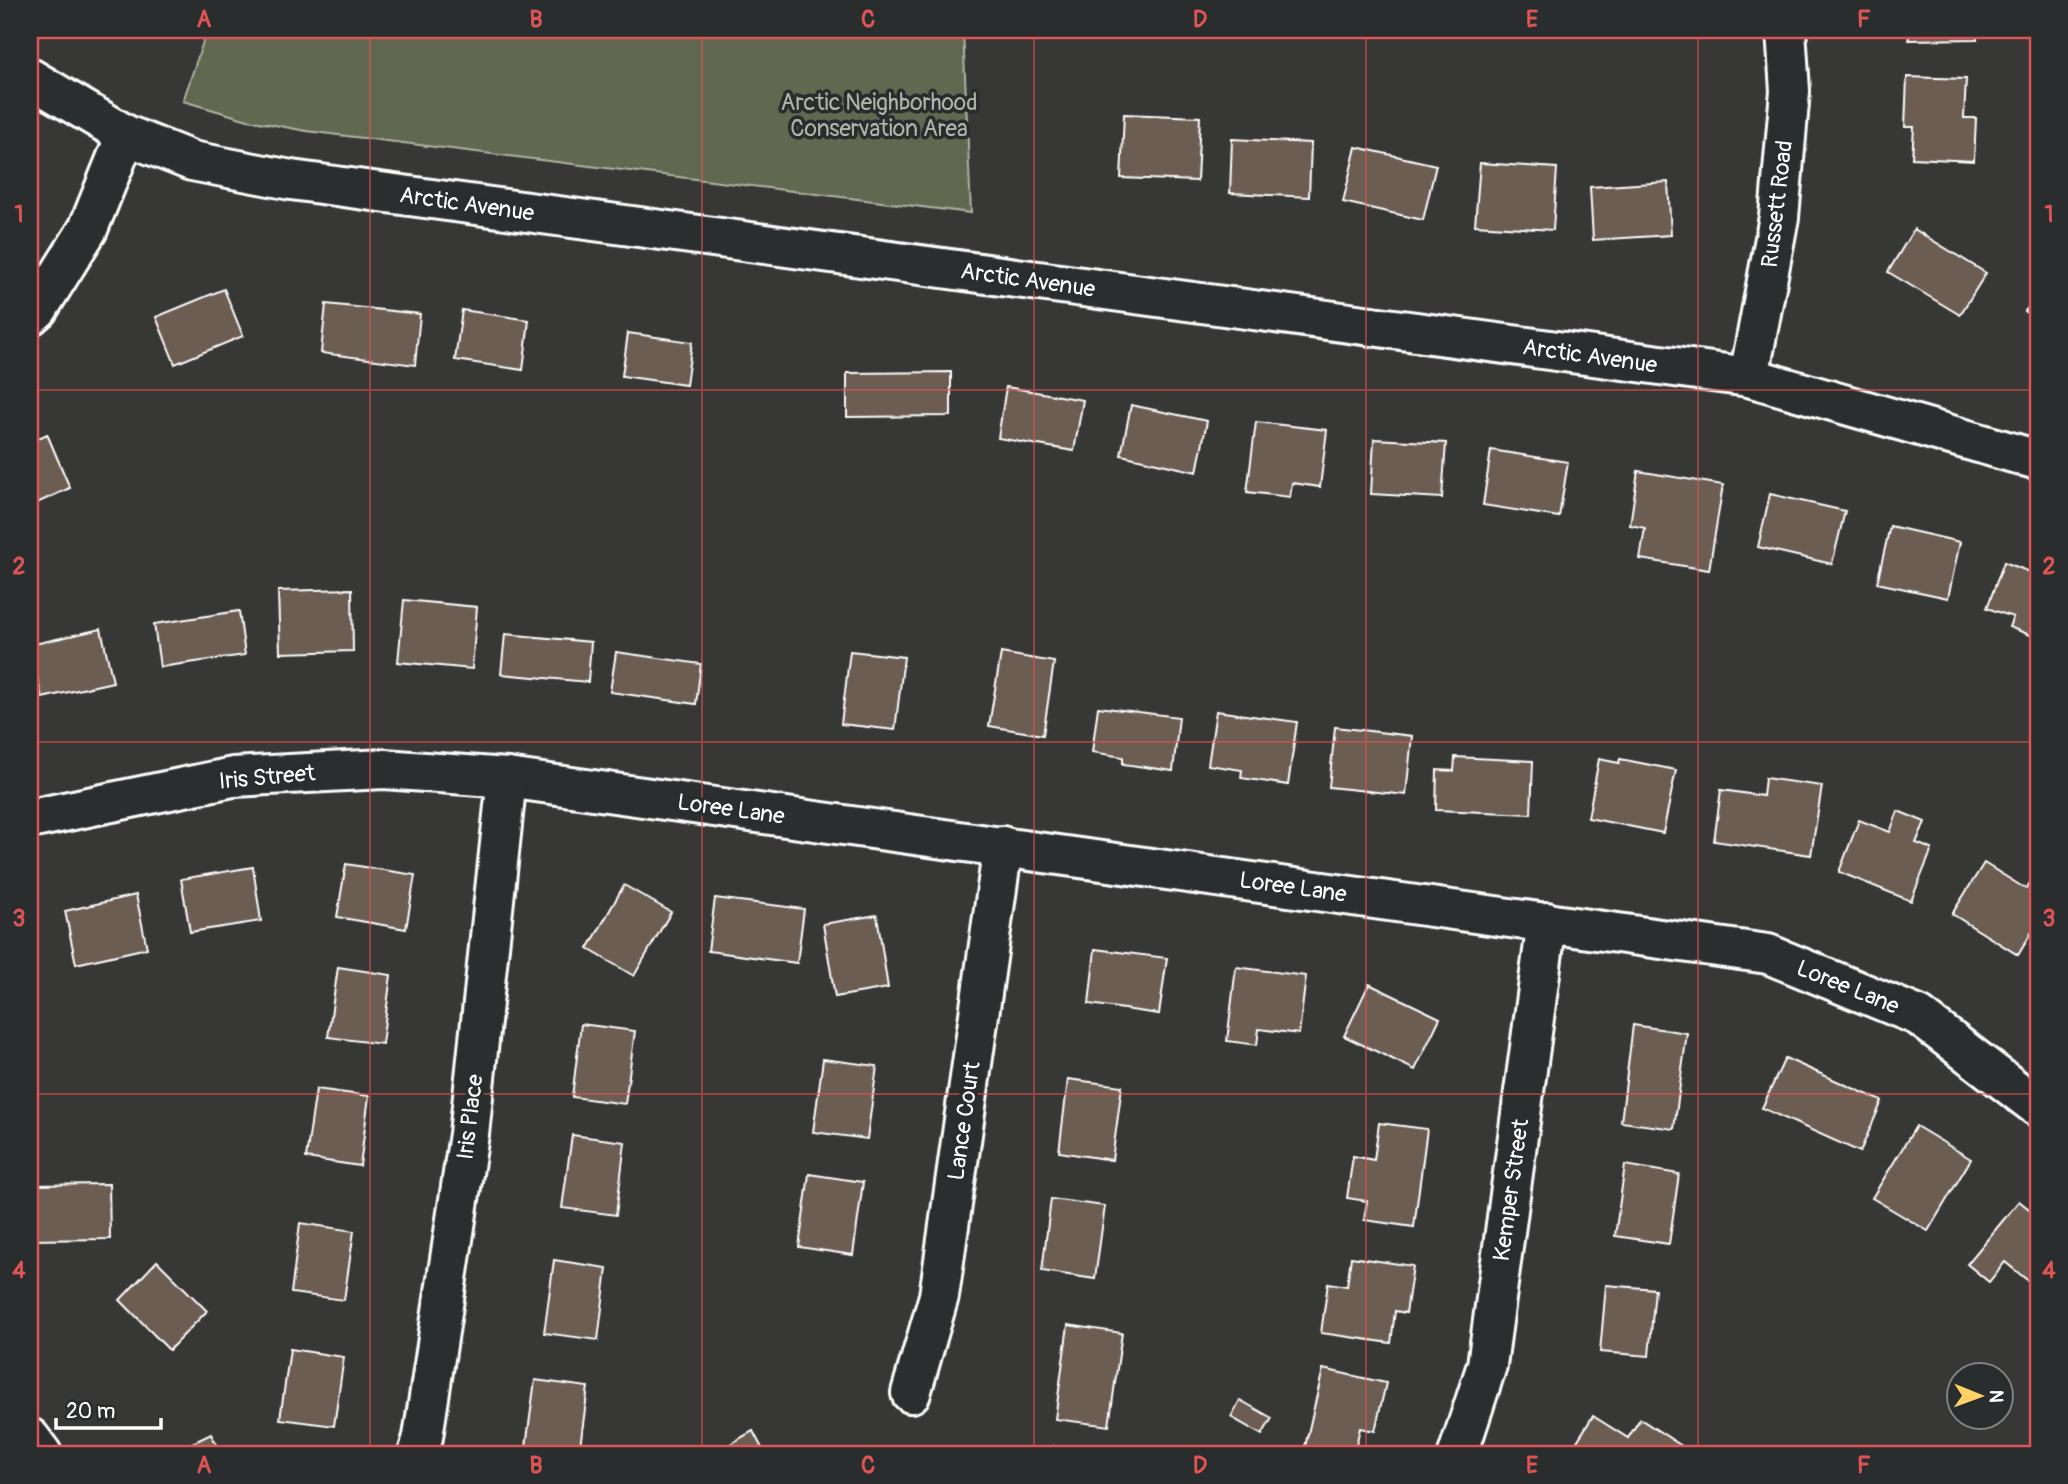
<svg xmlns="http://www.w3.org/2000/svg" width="2068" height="1484" font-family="Pangolin,sans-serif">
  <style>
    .green { fill: #60694f; stroke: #b0b4a7; stroke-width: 2 }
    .building { fill: #6c5d53; stroke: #fff; stroke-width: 2 }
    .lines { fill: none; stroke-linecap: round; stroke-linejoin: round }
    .minor-casing { stroke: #fff; stroke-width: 44 }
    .minor { stroke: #2a2d2e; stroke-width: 38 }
    .grid { fill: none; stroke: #de5353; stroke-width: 2; stroke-opacity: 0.55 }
    .labels { text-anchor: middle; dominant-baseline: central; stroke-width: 7; stroke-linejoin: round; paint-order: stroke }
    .park-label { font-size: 23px; fill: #b0b4a7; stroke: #2a2d2e }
    .street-label { font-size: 23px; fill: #fff; stroke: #2a2d2e }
    .neatline { fill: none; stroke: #de5353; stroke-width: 2.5 }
    .grid-label { font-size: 23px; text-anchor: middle; font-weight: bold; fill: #de5353 }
  </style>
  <rect width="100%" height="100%" fill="#373735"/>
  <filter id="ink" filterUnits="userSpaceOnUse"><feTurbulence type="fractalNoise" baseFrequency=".0143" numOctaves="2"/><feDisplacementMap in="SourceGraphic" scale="14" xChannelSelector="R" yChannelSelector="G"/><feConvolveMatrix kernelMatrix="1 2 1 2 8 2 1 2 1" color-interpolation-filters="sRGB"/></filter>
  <g filter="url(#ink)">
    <path class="green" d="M207,30H963L971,213L306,131L248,120L183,101Z"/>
    <g class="building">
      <path d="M1908,30H1977V39L1909,40Z"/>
      <path d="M1907,77L1966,79L1964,118H1976L1974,161L1912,158L1914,127H1905Z"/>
      <path d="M1124,114L1200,117L1197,181L1121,178Z"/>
      <path d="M1232,139L1311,143L1309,197L1230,193Z"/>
      <path d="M1356,147L1436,165L1423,220L1343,202Z"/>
      <path d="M1480,163L1557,168L1553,230L1475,225Z"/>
      <path d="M1668,182L1671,235L1593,240L1590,187Z"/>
      <path d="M1914,229L1986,273L1960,315L1888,272Z"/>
      <path d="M224,289L243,336L175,364L156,317Z"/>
      <path d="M2038,297V324L2025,311Z"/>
      <path d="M326,304L420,314L415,365L321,353Z"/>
      <path d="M462,310L529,320L523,370L455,360Z"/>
      <path d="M628,333L692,342L686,385L622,376Z"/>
      <path d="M951,372V416L847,417V373Z"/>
      <path d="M1006,387L1083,400L1074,451L998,438Z"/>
      <path d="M1131,405L1207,421L1197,472L1121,455Z"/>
      <path d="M1256,422L1327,430L1320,487L1292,483L1290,497L1247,492Z"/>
      <path d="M47,434L70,488L37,503L30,486V442Z"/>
      <path d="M1374,439L1446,443L1442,498L1371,494Z"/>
      <path d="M1491,450L1568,462L1559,517L1483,505Z"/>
      <path d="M1638,471L1723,485L1709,570L1640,559L1645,528L1630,525Z"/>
      <path d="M30,486L37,503L30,506Z"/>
      <path d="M1770,494L1845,511L1832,564L1758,547Z"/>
      <path d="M1890,526L1960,542L1948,598L1877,583Z"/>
      <path d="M2004,562L2038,575V638L2009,627L2013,617L1987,608Z"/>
      <path d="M352,589L353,651L280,653L278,591Z"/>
      <path d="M404,600L477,607L472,669L398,662Z"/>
      <path d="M239,611L245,655L160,667L154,624Z"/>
      <path d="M101,629L113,682L42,698L30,645Z"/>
      <path d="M505,634L591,642L588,682L501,674Z"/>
      <path d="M850,651L904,657L895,730L841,724Z"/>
      <path d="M616,652L701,664L696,704L610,692Z"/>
      <path d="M1001,653L1054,662L1043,735L989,726Z"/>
      <path d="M1098,707L1179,717L1173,771L1123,764V757L1092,752Z"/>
      <path d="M1216,711L1297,722L1288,785L1241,778L1242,770L1208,765Z"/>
      <path d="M1335,727L1412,736L1406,795L1329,787Z"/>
      <path d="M1455,757L1533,761L1531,814L1436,810L1437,770L1454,771Z"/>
      <path d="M1599,759L1619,763L1620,759L1676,770L1663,833L1588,818Z"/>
      <path d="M1765,778L1822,786L1811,855L1714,841L1721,790L1763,796Z"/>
      <path d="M1898,811L1925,822L1916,843L1932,849L1911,901L1839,872L1859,820L1890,832Z"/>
      <path d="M1984,863L2026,889L2036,873L2038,875V922L2018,955L1952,914Z"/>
      <path d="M346,864L415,875L406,929L337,917Z"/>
      <path d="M253,867L261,921L190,932L181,879Z"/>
      <path d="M624,885L671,912L634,976L588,949Z"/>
      <path d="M136,895L147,948L76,964L65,911Z"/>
      <path d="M715,898L804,909L797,963L708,951Z"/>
      <path d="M877,915L888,988L835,997L823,924Z"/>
      <path d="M1095,949L1167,958L1159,1014L1089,1004Z"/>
      <path d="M338,967L391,975L382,1044L328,1037Z"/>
      <path d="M1236,967L1306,976L1299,1034L1259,1029L1257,1045L1227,1041Z"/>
      <path d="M1369,984L1440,1018L1415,1070L1344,1036Z"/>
      <path d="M581,1024L635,1031L625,1104L572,1097Z"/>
      <path d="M1633,1025L1687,1033L1674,1129L1621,1122Z"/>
      <path d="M1785,1058L1882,1101L1860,1152L1762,1108Z"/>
      <path d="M823,1059L877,1066L867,1139L813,1132Z"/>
      <path d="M1068,1079L1122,1086L1112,1160L1059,1152Z"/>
      <path d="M316,1089L369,1096L360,1166L306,1158Z"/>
      <path d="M1379,1123L1427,1129L1414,1227L1364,1220L1367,1201L1347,1198L1353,1156L1374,1160Z"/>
      <path d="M1916,1126L1971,1159L1928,1231L1872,1198Z"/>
      <path d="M572,1135L625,1142L616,1215L562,1208Z"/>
      <path d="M1625,1165L1679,1174L1669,1244L1615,1236Z"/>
      <path d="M809,1174L863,1182L853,1255L799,1247Z"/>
      <path d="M109,1184L110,1239L30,1240V1185Z"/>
      <path d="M1051,1199L1105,1206L1095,1279L1042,1271Z"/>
      <path d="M2019,1201L2038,1216V1289L2005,1262L1989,1282L1967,1264Z"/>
      <path d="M300,1223L354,1231L344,1300L291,1293Z"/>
      <path d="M1351,1257L1413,1266L1406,1313L1395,1311L1391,1343L1321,1333L1328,1283L1347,1286Z"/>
      <path d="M554,1260L607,1268L598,1340L544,1333Z"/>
      <path d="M157,1261L207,1311L169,1350L120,1300Z"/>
      <path d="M1606,1285L1655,1289L1649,1356L1600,1352Z"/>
      <path d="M1068,1325L1122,1333L1109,1426L1055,1419Z"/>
      <path d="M290,1349L344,1357L334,1426L280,1419Z"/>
      <path d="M1323,1369L1386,1383L1375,1431L1360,1428L1354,1454H1317L1304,1451Z"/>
      <path d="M535,1380L588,1387L579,1454H525Z"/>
      <path d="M1240,1400L1272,1418L1262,1435L1231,1417Z"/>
      <path d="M1593,1416L1628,1438L1640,1419L1688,1450L1686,1454H1569Z"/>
      <path d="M753,1431L765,1454H713Z"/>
      <path d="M211,1434L221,1454H170Z"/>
      <path d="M1053,1446L1065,1454H1047Z"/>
    </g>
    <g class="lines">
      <g class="minor-casing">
        <g id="minor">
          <path d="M30,78L126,135L192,161L291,180L1749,377L2038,460"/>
          <path d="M30,316L38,309L88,229L126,135"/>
          <path d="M1749,377L1779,217L1790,91L1786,30"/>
          <path d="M30,819L233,777L384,769L507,778L1768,954L1919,1016L2038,1107"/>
          <path d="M911,1393L939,1296L1003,846"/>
          <path d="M30,1438L42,1454"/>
          <path d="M418,1454L423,1437L469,1134L507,778"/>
          <path d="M1458,1454L1487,1365L1547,922"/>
        </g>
      </g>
      <use href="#minor" class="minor"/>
    </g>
  </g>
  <path class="grid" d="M370,30V1454M702,30V1454M1034,30V1454M1366,30V1454M1698,30V1454M30,390H2038M30,742H2038M30,1094H2038"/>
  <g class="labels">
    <g class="park-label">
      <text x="879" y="102">Arctic Neighborhood<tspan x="879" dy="26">Conservation Area</tspan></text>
    </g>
    <g class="street-label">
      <text transform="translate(467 204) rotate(8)">Arctic Avenue</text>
      <text transform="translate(1777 204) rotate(-83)">Russett Road</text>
      <text transform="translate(1028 280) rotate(8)">Arctic Avenue</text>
      <text transform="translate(1590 356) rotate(8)">Arctic Avenue</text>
      <text transform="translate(267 777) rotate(-5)">Iris Street</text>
      <text transform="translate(731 809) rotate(8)">Loree Lane</text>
      <text transform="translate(1293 887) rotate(8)">Loree Lane</text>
      <text transform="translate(1848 987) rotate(22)">Loree Lane</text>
      <text transform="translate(470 1117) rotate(-83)">Iris Place</text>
      <text transform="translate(964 1121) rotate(-82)">Lance Court</text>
      <text transform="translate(1511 1190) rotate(-82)">Kemper Street</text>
    </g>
  </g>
  <rect width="2068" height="1484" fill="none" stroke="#2a2d2e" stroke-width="77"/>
  <g transform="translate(1980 1396) rotate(91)"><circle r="33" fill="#2a2d2e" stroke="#7f8182" stroke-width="2"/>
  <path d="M0-5L12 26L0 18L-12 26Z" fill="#ffd166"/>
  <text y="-10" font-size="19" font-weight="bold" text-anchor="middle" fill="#ffffff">N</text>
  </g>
  <path d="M56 1418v10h105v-10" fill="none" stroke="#ffffff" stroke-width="3.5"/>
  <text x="66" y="1418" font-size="21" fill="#ffffff" stroke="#2a2d2e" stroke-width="5" paint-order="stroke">20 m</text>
  <rect x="38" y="38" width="1992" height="1408" class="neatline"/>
  <g class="grid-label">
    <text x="204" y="27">A</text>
    <text x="536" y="27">B</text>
    <text x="868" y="27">C</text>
    <text x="1200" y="27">D</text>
    <text x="1532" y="27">E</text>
    <text x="1864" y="27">F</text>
    <text x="19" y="222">1</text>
    <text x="2049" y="222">1</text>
    <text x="19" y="574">2</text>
    <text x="2049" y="574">2</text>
    <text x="19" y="926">3</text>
    <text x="2049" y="926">3</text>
    <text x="19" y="1278">4</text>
    <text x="2049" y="1278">4</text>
    <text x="204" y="1473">A</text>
    <text x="536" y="1473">B</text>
    <text x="868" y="1473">C</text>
    <text x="1200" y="1473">D</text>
    <text x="1532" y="1473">E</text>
    <text x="1864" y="1473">F</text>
  </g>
</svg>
